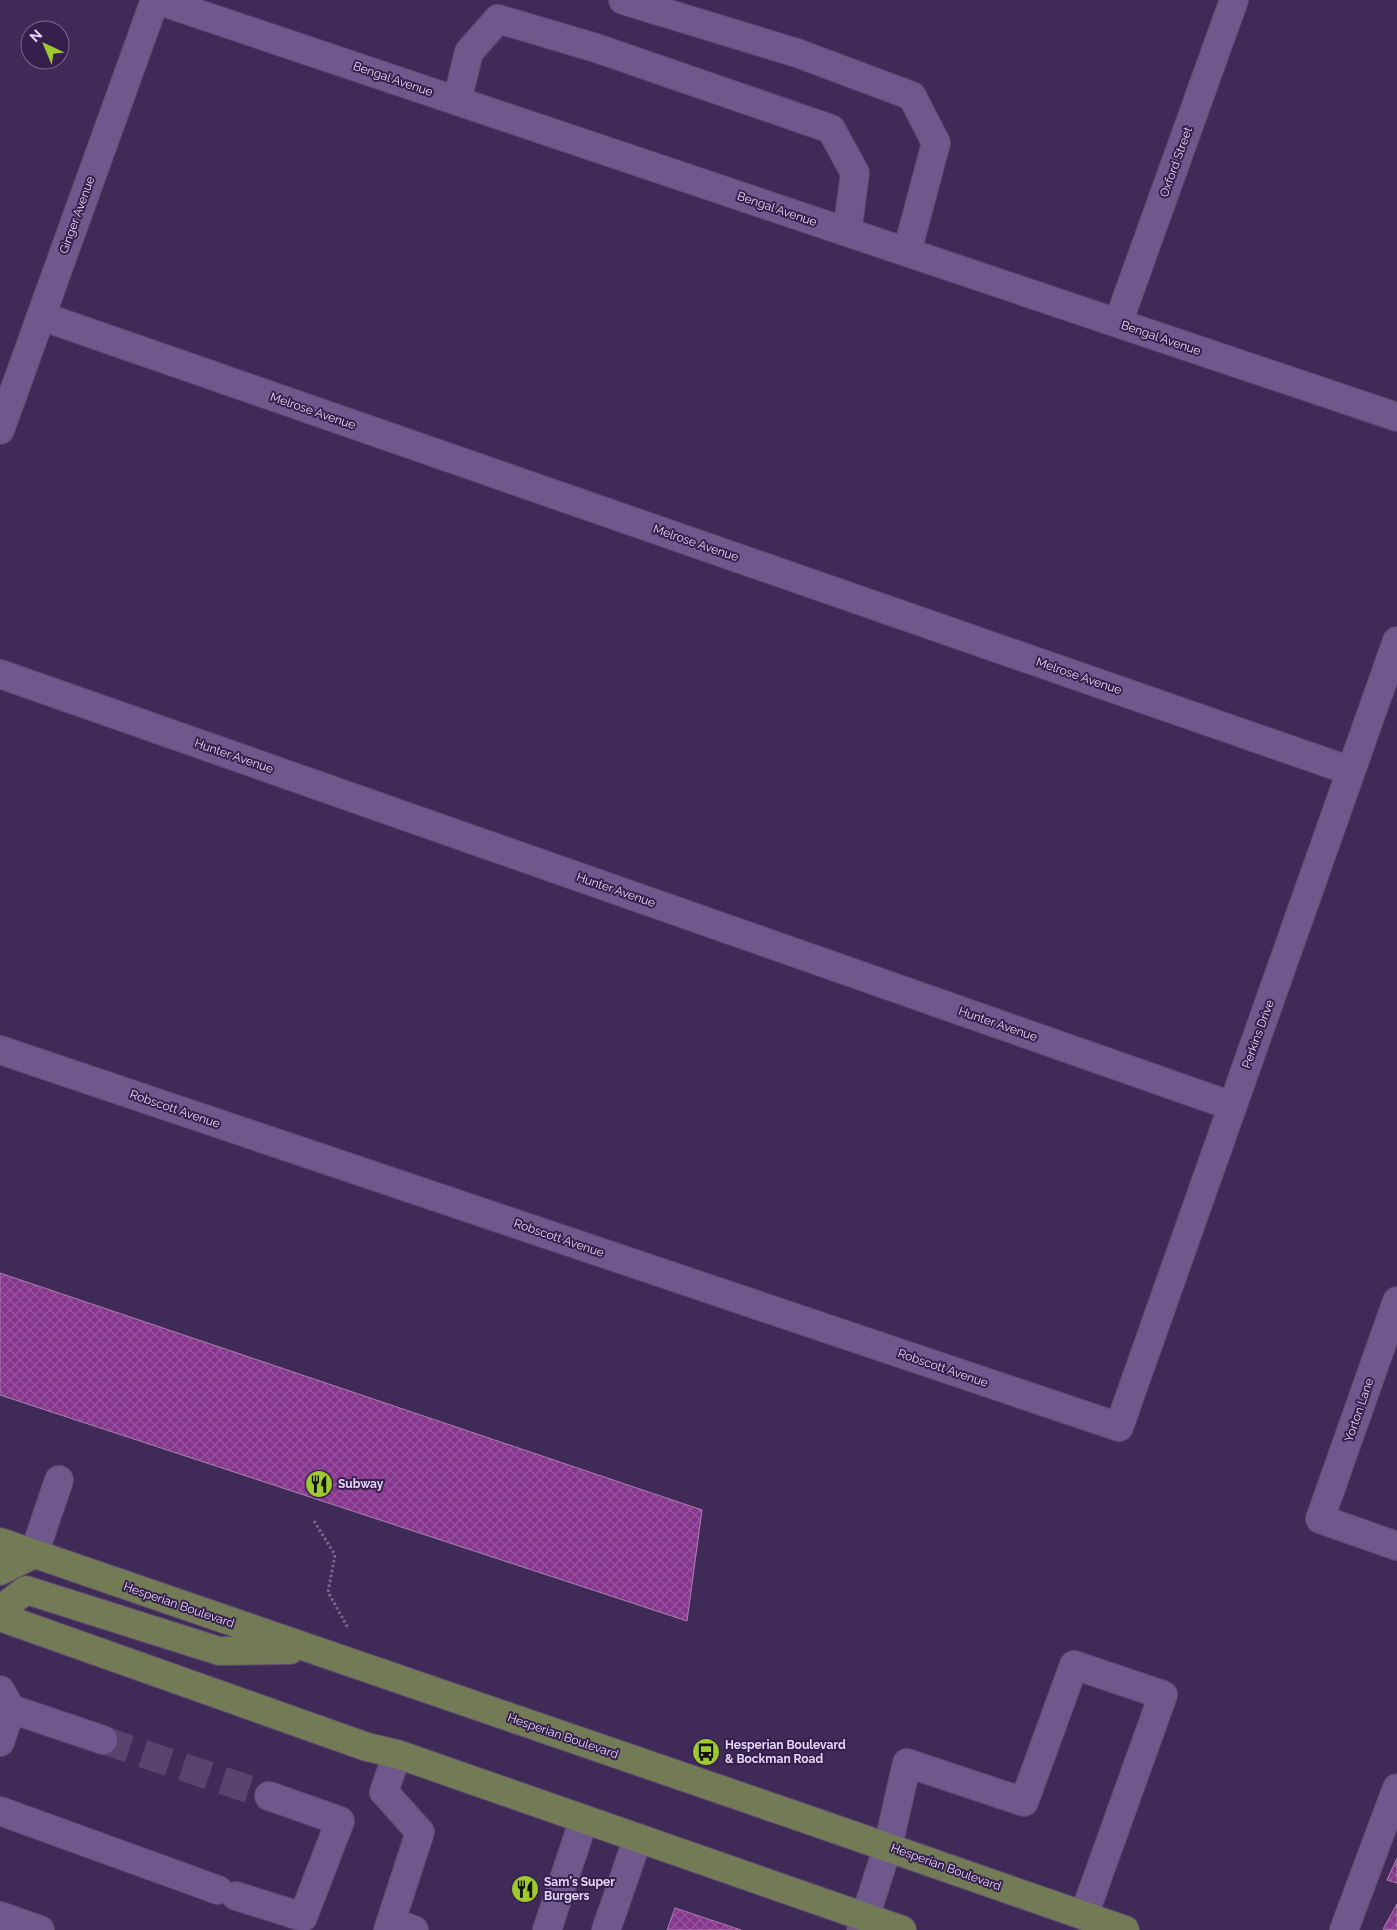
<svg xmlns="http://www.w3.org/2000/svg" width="1397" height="1930" font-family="Raleway,sans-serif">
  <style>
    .building { fill: url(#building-cross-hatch); stroke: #ac81ae }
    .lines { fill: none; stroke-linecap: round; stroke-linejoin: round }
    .minor-tunnel { stroke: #594470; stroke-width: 28; stroke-dasharray: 28 14; stroke-linecap: butt }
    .minor-casing { stroke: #5c4870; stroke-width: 30 }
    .major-casing { stroke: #5c4870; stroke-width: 30 }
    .path { stroke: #7a678f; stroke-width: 3; stroke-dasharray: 2.5 2.5; stroke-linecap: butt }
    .minor { stroke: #6f588b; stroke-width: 28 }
    .major { stroke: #737b56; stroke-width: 28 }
    .labels { text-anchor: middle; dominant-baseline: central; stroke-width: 4; stroke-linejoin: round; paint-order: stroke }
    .street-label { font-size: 12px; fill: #e4d8f5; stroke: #361f4d }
    .poi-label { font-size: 12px; font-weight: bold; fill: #e4d8f5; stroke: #361f4d; text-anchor: start }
  </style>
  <defs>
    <pattern id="building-cross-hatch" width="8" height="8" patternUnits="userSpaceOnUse" patternTransform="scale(1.25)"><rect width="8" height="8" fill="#86378d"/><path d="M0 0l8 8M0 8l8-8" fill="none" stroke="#97539e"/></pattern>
  </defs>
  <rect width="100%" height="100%" fill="#402a58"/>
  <g class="building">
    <path d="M0,1273L702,1510L687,1621L0,1395Z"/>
    <path d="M1397,1858V1883L1387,1880Z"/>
    <path d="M1397,1904V1930L1383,1929Z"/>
    <path d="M675,1908L741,1930H667Z"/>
  </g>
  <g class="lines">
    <path class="minor-tunnel" d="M103,1740L269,1796"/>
    <g class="minor-casing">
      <g id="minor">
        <path d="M157,0L1397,417"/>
        <path d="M623,0L797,53L912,96L936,143L907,252"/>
        <path d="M457,101L469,52L498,19L596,48L831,129L855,173L847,232"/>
        <path d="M41,316L1351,771"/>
        <path d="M1118,323L1234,0"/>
        <path d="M0,430L155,0"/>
        <path d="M0,674L1232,1106"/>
        <path d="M0,1050L1119,1427L1397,641"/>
        <path d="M1397,1301L1320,1519L1397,1546"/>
        <path d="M34,1554L59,1480"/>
        <path d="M0,1690L11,1709L0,1742"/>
        <path d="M11,1709L103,1740"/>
        <path d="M0,1811L218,1890"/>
        <path d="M236,1896L303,1917L340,1821L269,1796"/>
        <path d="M0,1916L40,1930"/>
        <path d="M391,1922L414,1930"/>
        <path d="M388,1930L420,1832L384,1792L397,1754"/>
        <path d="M547,1930L584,1819"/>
        <path d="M606,1930L638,1838"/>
        <path d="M861,1930L888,1846L907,1763L1024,1802L1074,1665L1163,1695L1084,1915"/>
        <path d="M1344,1930L1397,1788"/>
      </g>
    </g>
    <g class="major-casing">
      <g id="major">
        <path d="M0,1542C375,1673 751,1798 1125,1930"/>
        <path d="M0,1571L34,1554"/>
        <path d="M0,1610L26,1590L219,1651L290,1650"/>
        <path d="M0,1617L367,1747L397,1754L902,1930"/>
      </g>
    </g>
    <path class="path" d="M314,1521L335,1555L328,1592L348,1628"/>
    <use href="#minor" class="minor"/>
    <use href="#major" class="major"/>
  </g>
  <defs>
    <g id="restaurant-disc" transform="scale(1.4375)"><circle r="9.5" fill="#9eca2e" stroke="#361f4d"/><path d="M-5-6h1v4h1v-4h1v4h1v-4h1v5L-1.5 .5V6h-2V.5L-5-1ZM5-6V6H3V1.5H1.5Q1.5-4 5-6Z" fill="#111"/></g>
    <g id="bus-disc" transform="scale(1.4375)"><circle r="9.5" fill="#9eca2e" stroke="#361f4d"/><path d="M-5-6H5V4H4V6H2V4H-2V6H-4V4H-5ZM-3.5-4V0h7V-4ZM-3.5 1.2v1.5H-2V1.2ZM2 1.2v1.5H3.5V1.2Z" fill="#111"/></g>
  </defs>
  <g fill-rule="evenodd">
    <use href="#restaurant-disc" x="319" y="1484"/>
    <use href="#bus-disc" x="706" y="1752"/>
    <use href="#restaurant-disc" x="525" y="1889"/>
  </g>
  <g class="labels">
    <g class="street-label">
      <text transform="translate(393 79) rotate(19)">Bengal Avenue</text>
      <text transform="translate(1176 162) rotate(-70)">Oxford Street</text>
      <text transform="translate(777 209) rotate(19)">Bengal Avenue</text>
      <text transform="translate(77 215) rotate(-70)">Ginger Avenue</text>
      <text transform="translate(1161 338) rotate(19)">Bengal Avenue</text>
      <text transform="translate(313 411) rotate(19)">Melrose Avenue</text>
      <text transform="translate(696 543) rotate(19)">Melrose Avenue</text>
      <text transform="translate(1079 676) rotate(19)">Melrose Avenue</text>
      <text transform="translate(234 756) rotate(19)">Hunter Avenue</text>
      <text transform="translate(616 890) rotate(19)">Hunter Avenue</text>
      <text transform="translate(998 1024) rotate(19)">Hunter Avenue</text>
      <text transform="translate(1258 1034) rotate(-70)">Perkins Drive</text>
      <text transform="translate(175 1109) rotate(19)">Robscott Avenue</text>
      <text transform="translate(559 1238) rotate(19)">Robscott Avenue</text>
      <text transform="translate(943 1368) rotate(19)">Robscott Avenue</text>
      <text transform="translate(1359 1410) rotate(-71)">Yorton Lane</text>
      <text transform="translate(179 1605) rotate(19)">Hesperian Boulevard</text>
      <text transform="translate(563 1736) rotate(19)">Hesperian Boulevard</text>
      <text transform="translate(946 1867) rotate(20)">Hesperian Boulevard</text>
    </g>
    <g class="poi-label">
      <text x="338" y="1484">Subway</text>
      <text x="725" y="1745">Hesperian Boulevard<tspan x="725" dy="14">&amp; Bockman Road</tspan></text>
      <text x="544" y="1882">Sam's Super<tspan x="544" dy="14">Burgers</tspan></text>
    </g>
  </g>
  <g transform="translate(45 45) rotate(316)"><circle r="24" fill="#361f4d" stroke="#7c6990"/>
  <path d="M0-4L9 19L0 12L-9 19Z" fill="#9eca2e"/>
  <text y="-8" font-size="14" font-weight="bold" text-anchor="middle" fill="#e4d8f5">N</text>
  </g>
</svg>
